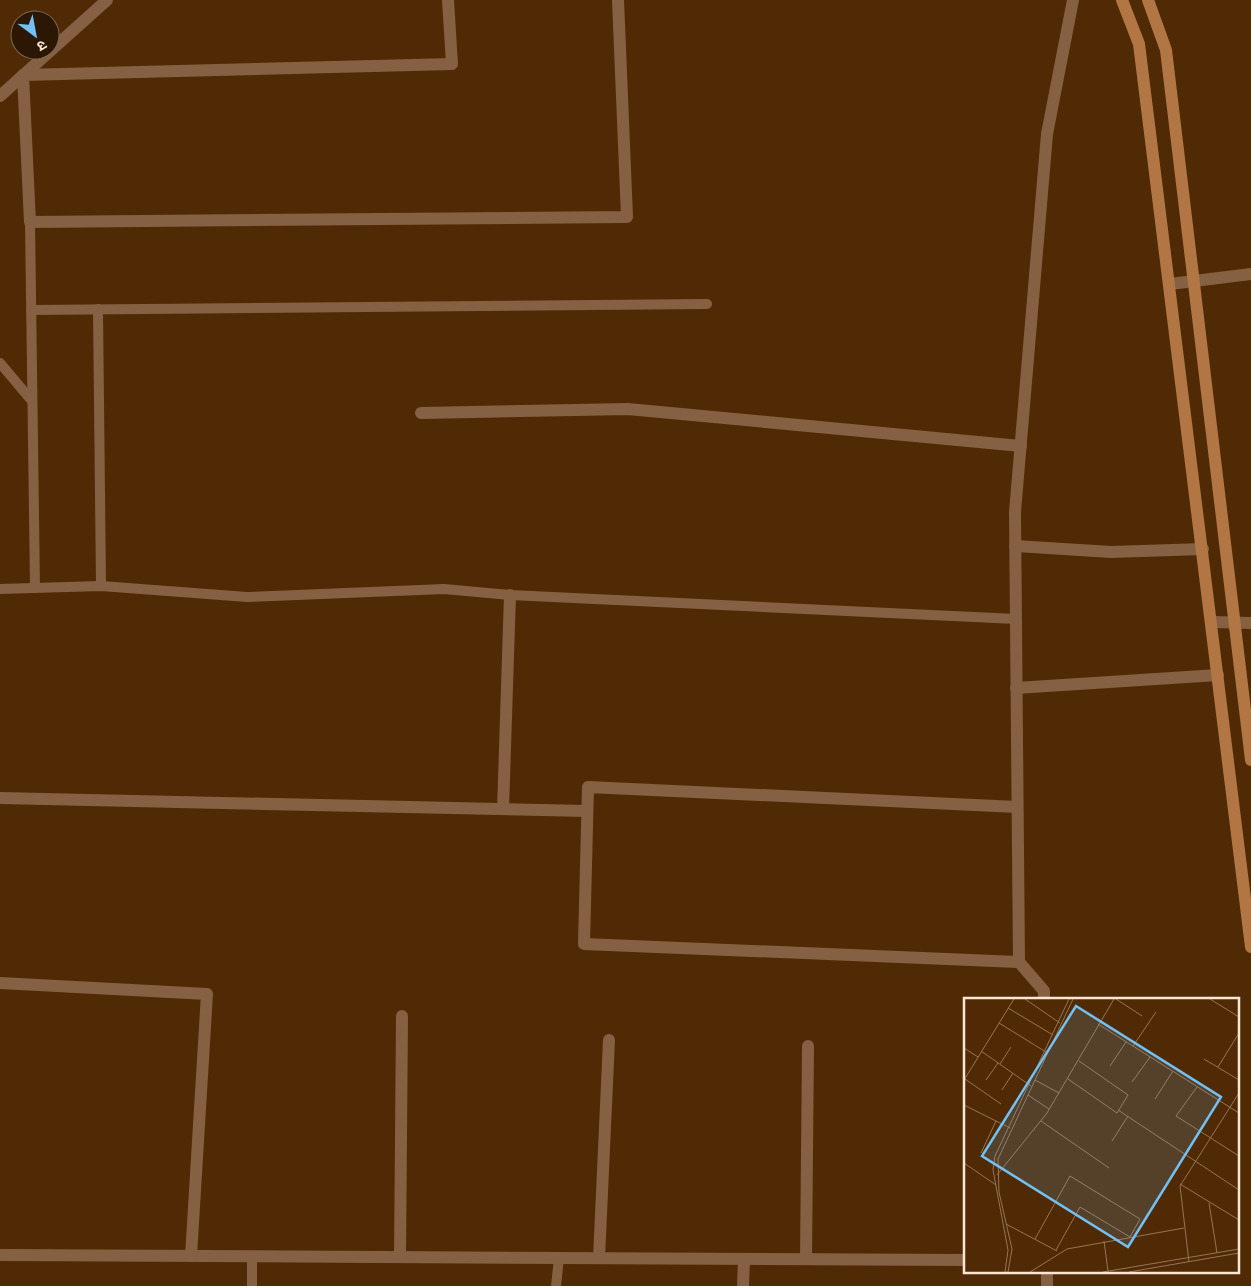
<svg xmlns="http://www.w3.org/2000/svg" width="1251" height="1286" font-family="'Fira Sans','Noto Sans Devanagari',sans-serif">
  <style>
    .lines { fill: none; stroke-linecap: round; stroke-linejoin: round }
    .lane { stroke: #866042; stroke-width: 10 }
    .street { stroke: #866042; stroke-width: 12 }
    .secondary { stroke: #b27644; stroke-width: 12 }
    .inset-road { fill: none; stroke: #957557; stroke-width: 1 }
    .view { fill: #72c1f5; fill-opacity: 0.15; stroke: #72c1f5; stroke-width: 2.5 }
    .inset-edge { fill: none; stroke: #fde5d3; stroke-width: 2.5 }
  </style>
  <rect width="100%" height="100%" fill="#502a05"/>
  <g class="lines">
    <g class="lane">
      <path d="M30,222L35,588"/>
      <path d="M98,309L101,586"/>
      <path d="M31,310L707,304"/>
      <path d="M0,363L32,401"/>
      <path d="M0,589L101,586L247,597L444,589L510,595L1016,619"/>
      <path d="M252,1256V1286"/>
      <path d="M556,1286L559,1258"/>
    </g>
    <g class="street">
      <path d="M448,0L452,64L23,75L30,222L627,217L618,0"/>
      <path d="M0,96L107,0"/>
      <path d="M1170,284L1251,274"/>
      <path d="M421,413L628,409L1021,446"/>
      <path d="M1015,546L1111,552L1203,549"/>
      <path d="M1212,622L1251,623"/>
      <path d="M1016,688L1218,675"/>
      <path d="M0,798L587,811"/>
      <path d="M1017,807L588,787L584,944L1019,962"/>
      <path d="M503,809L510,595"/>
      <path d="M0,983L207,994L191,1256"/>
      <path d="M1044,1000V991L1019,962L1015,512L1047,134L1073,0"/>
      <path d="M0,1255L965,1260"/>
      <path d="M400,1257L402,1016"/>
      <path d="M599,1258L609,1040"/>
      <path d="M806,1259L808,1046"/>
      <path d="M1047,1272V1286"/>
      <path d="M743,1286L744,1259"/>
    </g>
    <g class="secondary">
      <path d="M1122,0L1139,44L1251,947"/>
      <path d="M1148,0L1166,50L1251,760"/>
    </g>
  </g>
  <g transform="translate(964 998)">
    <rect width="275" height="275" fill="#502a05"/>
    <path class="inset-road" d="M61,1L96,25M152,1L178,18M246,1L275,19M44,10L89,37M35,25L82,54M134,26L275,115M169,48L192,14M0,50L14,59M17,53L67,88M240,61L275,82M36,66L47,49M146,68L162,44M254,69L275,35M1,81L37,106M104,81L153,115L164,97L115,63M0,82L50,1M22,82L34,65M71,82L95,95M168,84L186,59M233,89L212,118L275,158M38,92L49,75M64,97L85,111M191,101L209,73M0,107L46,130M154,112L275,192M77,123L145,170M148,143L164,118M17,155L32,123M0,165L32,187M33,177L83,115L150,1M216,186L275,222M245,205L253,255M42,226L93,253M71,241L106,178L176,221L166,239L116,209L92,252M140,243L144,273M225,264L216,188L275,95M41,274L44,252L29,172L31,158L105,1M44,274L48,251L35,194L34,161L109,1M66,274L103,251L220,230M139,274L275,251M165,274L275,255"/>
    <path class="view" d="M112,8L257,99L164,249L18,158Z"/>
    <rect width="275" height="275" class="inset-edge"/>
  </g>
  <g transform="translate(35 35) rotate(148)"><circle r="24" fill="#2c1705" stroke="#806957"/>
  <path d="M0-4L9 19L0 12L-9 19Z" fill="#72c1f5"/>
  <text y="-8" font-size="14" font-weight="bold" text-anchor="middle" fill="#fde5d3">उ</text>
  </g>
</svg>
